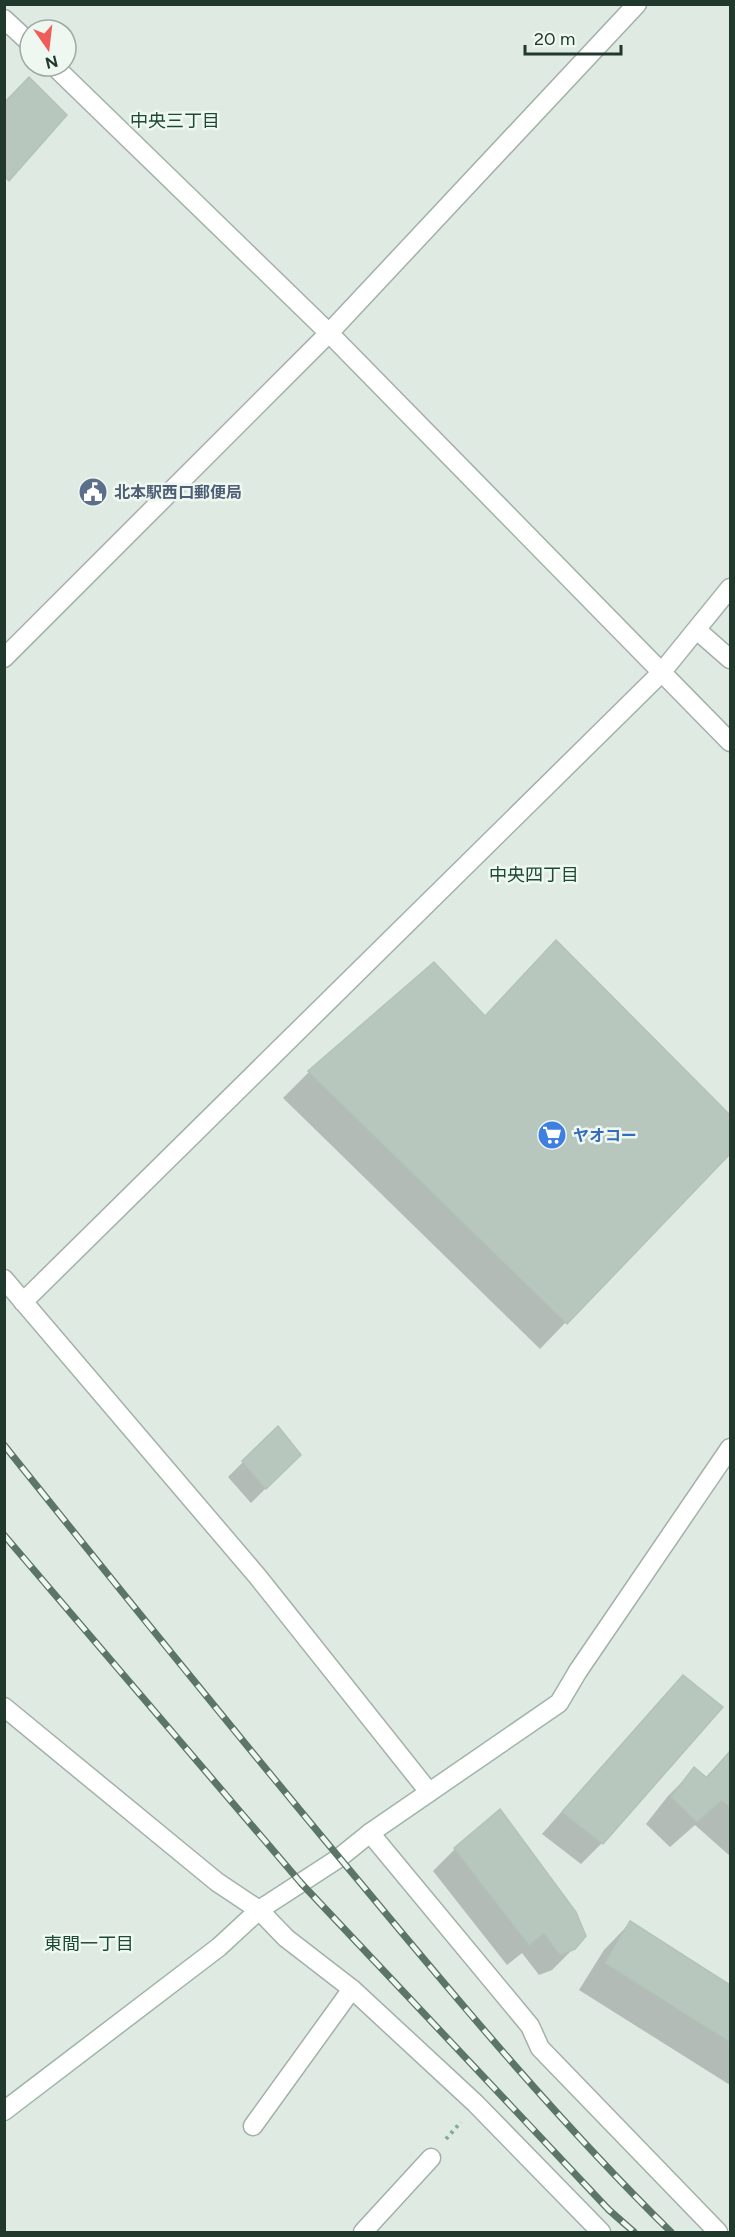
<svg xmlns="http://www.w3.org/2000/svg" width="735" height="2237" font-family="Figtree,'Noto Sans JP',sans-serif">
  <style>
    .shadow { fill: #0003 }
    .building { fill: #b7c7be; stroke: #b2c3b8; stroke-width: 1.5 }
    .lines { fill: none; stroke-linecap: round; stroke-linejoin: round }
    .street-casing { stroke: #a2b1a9; stroke-width: 21 }
    .secondary-casing { stroke: #9eb5a8; stroke-width: 21 }
    .path { stroke: #80ad95; stroke-width: 4; stroke-dasharray: 3 4.5; stroke-linecap: butt }
    .street { stroke: #fff; stroke-width: 18 }
    .secondary { stroke: #fff; stroke-width: 18 }
    .rail-casing { stroke: #5b7568; stroke-width: 7 }
    .rail { stroke: #eff7f1; stroke-width: 4.5; stroke-dasharray: 14; stroke-linecap: butt }
    .labels { text-anchor: middle; dominant-baseline: central; stroke-width: 5; stroke-linejoin: round; paint-order: stroke }
    .service-label { font-size: 16px; font-weight: bold; fill: #4e5e75; stroke: #eff7f1; text-anchor: start }
    .shop-label { font-size: 16px; font-weight: bold; fill: #366cbe; stroke: #eff7f1; text-anchor: start }
    .neighbourhood-label { font-size: 18px; fill: #1d4a36; stroke: #eff7f1 }
  </style>
  <rect width="100%" height="100%" fill="#dfeae3"/>
  <g class="shadow">
    <path d="M556,942L730,1117V1152L540,1349L283,1098L309,1072L484,1017Z"/>
    <path d="M299,1455L251,1503L228,1477L243,1462Z"/>
    <path d="M683,1677L602,1843L581,1864L542,1834L662,1698Z"/>
    <path d="M730,1751V1856L695,1825L670,1847L646,1824L668,1796L695,1769L705,1778Z"/>
    <path d="M500,1811L574,1948L552,1970L539,1975L522,1953L507,1965L433,1871L455,1849Z"/>
    <path d="M630,1923L730,1987V2085L579,1990L604,1950Z"/>
  </g>
  <g class="building">
    <path d="M29,77L67,115L9,181L4,176V103Z"/>
    <path d="M556,940L730,1115V1154L567,1324L308,1071L434,962L485,1016Z"/>
    <path d="M278,1426L301,1455L266,1489L242,1461Z"/>
    <path d="M683,1675L723,1707L603,1844L562,1812Z"/>
    <path d="M730,1751V1807L722,1800L697,1822L671,1797L694,1767L707,1778Z"/>
    <path d="M500,1809L576,1912L586,1936L575,1949L560,1955L544,1933L529,1945L454,1848Z"/>
    <path d="M630,1921L730,1985V2042L605,1963Z"/>
  </g>
  <g class="lines">
    <g class="street-casing">
      <g id="street">
        <path d="M4,19L30,43"/>
        <path d="M54,66L329,333L730,742"/>
        <path d="M698,631L730,659"/>
        <path d="M4,658L329,333L637,4"/>
        <path d="M4,1279L258,1577L429,1792"/>
        <path d="M23,1302L661,673L730,588"/>
        <path d="M578,1671L730,1448"/>
        <path d="M4,1707L217,1882L259,1910L286,1938L352,1989L475,2103L601,2232"/>
        <path d="M370,1833L530,2026L540,2048L718,2232"/>
        <path d="M253,2126L352,1989"/>
        <path d="M363,2232L431,2158"/>
      </g>
    </g>
    <g class="secondary-casing">
      <path id="secondary" d="M4,2111L219,1947L259,1910L339,1858L370,1833L559,1703L578,1671"/>
    </g>
    <path class="path" d="M446,2139L461,2122"/>
    <use href="#street" class="street"/>
    <use href="#secondary" class="secondary"/>
    <g class="rail-casing">
      <g id="rail">
        <path d="M4,1445C124,1595 245,1745 368,1892C465,2009 563,2126 671,2232"/>
        <path d="M4,1535L301,1883L609,2210L634,2232"/>
      </g>
    </g>
    <use href="#rail" class="rail"/>
  </g>
  <defs>
    <g id="civic-disc" transform="scale(1.5)"><circle r="9.5" fill="#5c6f8a" stroke="#eff7f1"/><path d="M-.6-6.5H3V-4.5H.6V-3L4-1V1h2V6H-6V1h2V-1L-.6-3ZM-1.2 2.5V6h2.4V2.5Z" fill="#fff"/></g>
    <g id="supermarket-disc" transform="scale(1.5)"><circle r="9.5" fill="#3f7fe0" stroke="#eff7f1"/><path d="M-6-5.5h2.5l.6 2H6L4.5 2H-2.5L-4.4-4H-6ZM-1.5 3.2a1.3 1.3 0 1 0 .1 0ZM3 3.2a1.3 1.3 0 1 0 .1 0Z" fill="#fff"/></g>
  </defs>
  <g fill-rule="evenodd">
    <use href="#civic-disc" x="93" y="492"/>
    <use href="#supermarket-disc" x="552" y="1135"/>
  </g>
  <g class="labels">
    <g class="service-label">
      <text x="114" y="492">北本駅西口郵便局</text>
    </g>
    <g class="shop-label">
      <text x="573" y="1135">ヤオコー</text>
    </g>
    <g class="neighbourhood-label">
      <text x="175" y="121">中央三丁目</text>
      <text x="534" y="875">中央四丁目</text>
      <text x="89" y="1944">東間一丁目</text>
    </g>
  </g>
  <rect width="735" height="2237" fill="none" stroke="#21392d" stroke-width="12"/>
  <g transform="translate(48 48) rotate(166)"><circle r="28" fill="#eff7f1" stroke="#9daba3" stroke-width="1.5"/>
  <path d="M0-4.5L10 22L0 15L-10 22Z" fill="#ee5d59"/>
  <text y="-9" font-size="16" font-weight="bold" text-anchor="middle" fill="#21392d">N</text>
  </g>
  <path d="M525 45v9h96v-9" fill="none" stroke="#21392d" stroke-width="3"/>
  <text x="534" y="45" font-size="18" fill="#21392d" stroke="#eff7f1" stroke-width="4.5" paint-order="stroke">20 m</text>
</svg>
